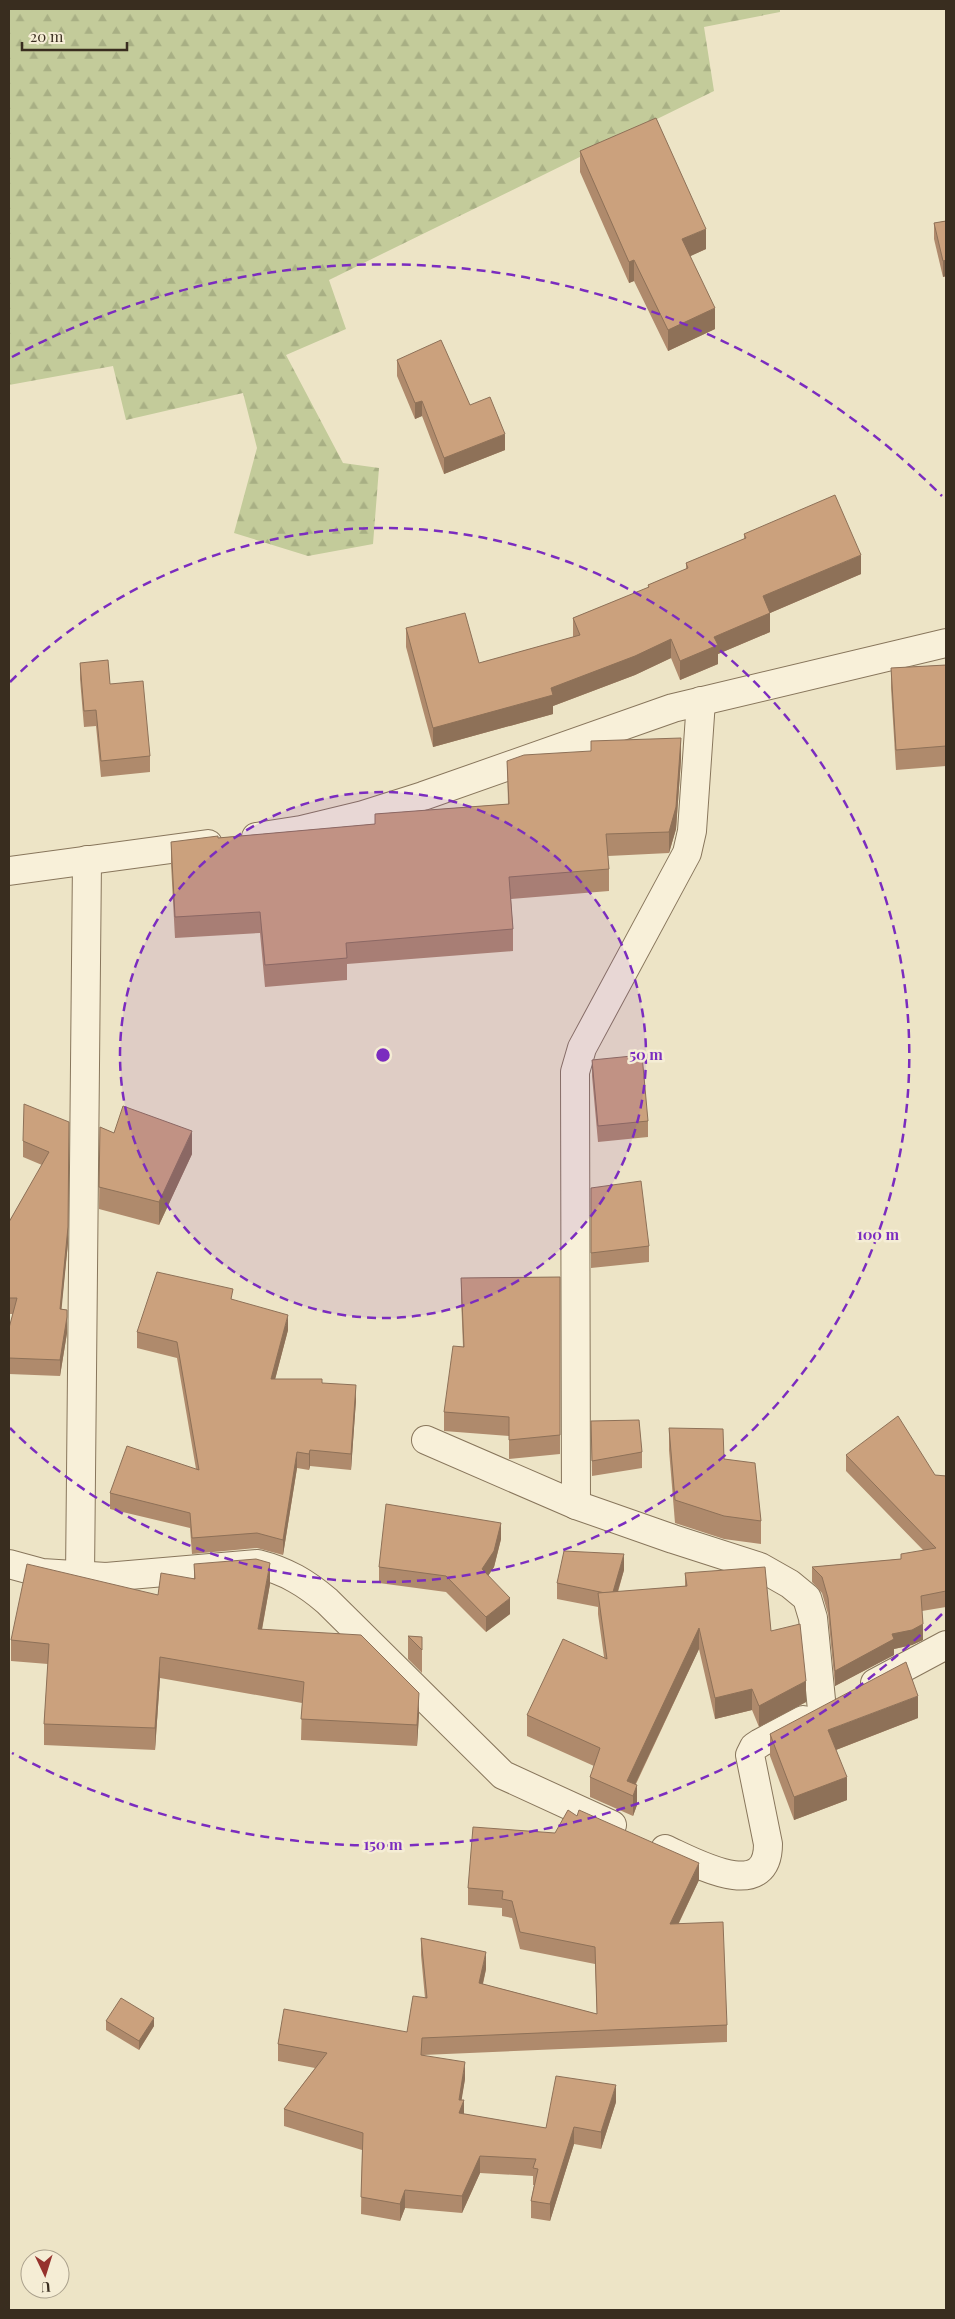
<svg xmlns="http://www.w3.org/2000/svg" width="955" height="2319" font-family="'Playfair Display',serif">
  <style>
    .forest { fill: url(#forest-firs) }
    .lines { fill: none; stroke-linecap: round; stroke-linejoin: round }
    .minor-casing { stroke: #88765c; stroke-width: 30 }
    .minor { stroke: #f8f0d9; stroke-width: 28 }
    .wall { fill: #af8a6c }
    .shaded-wall { fill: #8e7158 }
    .building { fill: #cba17d; stroke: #8e7158 }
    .ring { fill: none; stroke: #7b2cbf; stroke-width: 2.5; stroke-dasharray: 9 6 }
    .centre { fill: #7b2cbf; stroke: #f5edd5; stroke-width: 2.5 }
    .ring-label { font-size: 15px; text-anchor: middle; font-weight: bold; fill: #7b2cbf; stroke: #f5edd5; stroke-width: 5; stroke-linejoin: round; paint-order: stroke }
  </style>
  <defs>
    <pattern id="forest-firs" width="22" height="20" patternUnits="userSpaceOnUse" patternTransform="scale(1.25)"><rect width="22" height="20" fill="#c3cb9a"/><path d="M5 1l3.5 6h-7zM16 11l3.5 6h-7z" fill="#a8af84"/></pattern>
  </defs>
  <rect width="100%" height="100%" fill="#ede4c6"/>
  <path class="forest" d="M9,9H780V12L704,27L714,91L329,280L346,329L286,355L343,463L379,468L373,544L308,556L234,533L257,448L243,393L126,420L113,366L9,385Z"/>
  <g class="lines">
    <g class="minor-casing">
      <g id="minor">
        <path d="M256,837L301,830L363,815L423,796L673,708L946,643"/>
        <path d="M9,871L208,844"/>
        <path d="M426,1440L576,1505L673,1539L760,1567L790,1584L807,1598L813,1618L822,1710"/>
        <path d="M576,1505L575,1072L582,1048L687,853L692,831L701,701"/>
        <path d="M9,1564L42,1573L106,1577L258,1564C286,1571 306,1583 327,1601L503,1775L612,1825"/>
        <path d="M80,1577L87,860"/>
        <path d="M875,1683L946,1645"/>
        <path d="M665,1849C692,1861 768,1905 768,1844L750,1755L754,1747L760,1743L803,1720"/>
      </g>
    </g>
    <use href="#minor" class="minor"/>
  </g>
  <g class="wall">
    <path d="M580,151L706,249L690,256L715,329L668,351L634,281L629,283L580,172Z"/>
    <path d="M946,221V276L943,277L934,239V223Z"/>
    <path d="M397,360L470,405L505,450L444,474L422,416L415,419L397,376Z"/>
    <path d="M744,534L861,574L770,613V632L718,654V664L680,680L671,658L635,675L553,706V714L433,747L406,647V628L479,663L573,637V618L648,588V585L686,569V563L744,539Z"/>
    <path d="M80,663L110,684L150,756V772L101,777L96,726L84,727L80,679Z"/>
    <path d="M946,665V766L896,770L891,688V668Z"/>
    <path d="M681,760L676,829L669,853L608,856L609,869V891L511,899L513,929V951L347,964V980L265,987L260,933L175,938L171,864V842L375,824V814L508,804L507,761Z"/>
    <path d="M592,1060L648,1121V1137L598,1142L592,1076Z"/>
    <path d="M69,1122L68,1243L61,1309L67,1310V1333L60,1376L9,1374V1328L13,1314H9V1222L42,1165L23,1157V1141Z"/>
    <path d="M100,1127L114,1133L192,1154L159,1225L99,1209Z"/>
    <path d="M591,1188L649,1246V1262L591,1268Z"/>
    <path d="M560,1277V1454L509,1459V1436L444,1431V1412L463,1347L461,1297V1278Z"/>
    <path d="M233,1300L288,1330L275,1379L322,1383L356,1400L351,1470L310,1466L309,1470L297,1468L283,1555L257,1548L192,1554L190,1528L110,1509V1493L196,1469L177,1358L137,1348V1332Z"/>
    <path d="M591,1421L642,1452V1468L592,1476Z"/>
    <path d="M669,1428L724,1459L761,1521V1544L724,1539L675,1523L669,1450Z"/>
    <path d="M846,1455L935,1475L946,1476V1607L922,1611L923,1640L912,1645L894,1649V1655L835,1686L828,1614L822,1593L812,1582V1567L901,1559L923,1550L846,1471Z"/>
    <path d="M501,1539L494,1567L488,1576L510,1614L486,1632L446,1592L379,1583V1567Z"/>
    <path d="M194,1564L270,1584L262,1630L419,1714L417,1746L301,1740L302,1703L160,1678L155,1750L44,1745V1724L48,1664L11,1661V1640L158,1595L194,1578Z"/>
    <path d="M624,1570L618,1592L685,1586V1573L771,1631L806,1702L759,1727L752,1710L715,1719L699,1649L636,1784L637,1805L633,1816L590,1797V1777L594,1766L527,1736V1715L604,1657L598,1614V1607L557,1599V1583Z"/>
    <path d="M408,1636L422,1637V1673L408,1659Z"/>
    <path d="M918,1718L836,1750L847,1800L794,1820L770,1756V1734Z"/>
    <path d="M577,1816L699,1880L679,1923L727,2025V2042L423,2055L465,2079L461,2100L464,2114L546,2128L616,2102L601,2149L574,2144L550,2221L531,2218V2201L534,2185H533V2176L480,2173L462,2213L405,2208L400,2221L361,2214L362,2150L284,2126V2109L315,2068L278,2061V2044L407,2032L425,1998L421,1955V1938L486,1969L483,1984L597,2014L595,1964L520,1949L512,1918L502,1916V1908L468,1905V1888L555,1833Z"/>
    <path d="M106,2021L154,2026L139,2050L106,2030Z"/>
  </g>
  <g class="shaded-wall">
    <path d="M706,229V249L682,260V239Z"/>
    <path d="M634,260V281L629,283V262Z"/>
    <path d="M946,260V276L943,277V261Z"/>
    <path d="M715,308V329L668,351V330Z"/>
    <path d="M422,401V416L415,419V403Z"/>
    <path d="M505,434V450L444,474V458Z"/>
    <path d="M861,555V574L763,616V596Z"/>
    <path d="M770,613V632L718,654V664L680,680V661L714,637Z"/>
    <path d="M671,639V658L635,675L553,706V714L433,747V728L551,688Z"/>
    <path d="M681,738V760L676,829L669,853V832Z"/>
    <path d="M192,1131V1154L159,1225V1202Z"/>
    <path d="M69,1137L68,1243L60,1325V1309Z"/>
    <path d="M288,1315V1330L271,1395V1379Z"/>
    <path d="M67,1317V1333L60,1376V1360Z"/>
    <path d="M356,1385V1400L351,1470V1454Z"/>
    <path d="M310,1450V1466L309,1470V1454Z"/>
    <path d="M297,1452V1468L283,1555V1540Z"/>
    <path d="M501,1523V1539L494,1567L482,1585V1569Z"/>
    <path d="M624,1554V1570L612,1610V1594Z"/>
    <path d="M270,1563V1584L258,1650V1629Z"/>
    <path d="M510,1598V1614L486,1632V1617Z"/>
    <path d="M923,1624V1640L912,1645L894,1649V1655L835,1686V1671L892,1634Z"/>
    <path d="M699,1628V1649L630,1795L627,1781Z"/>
    <path d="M160,1657V1678L155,1750V1728Z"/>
    <path d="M806,1681V1702L759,1727V1706Z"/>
    <path d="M752,1689V1710L715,1719V1698Z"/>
    <path d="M419,1693V1714L417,1746V1725Z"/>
    <path d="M918,1696V1718L828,1753V1730Z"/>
    <path d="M847,1777V1800L794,1820V1797Z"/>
    <path d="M637,1785V1805L633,1816V1796Z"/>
    <path d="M699,1863V1880L670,1941V1924Z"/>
    <path d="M486,1952V1969L479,2000V1983Z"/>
    <path d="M154,2018V2026L139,2050V2041Z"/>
    <path d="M465,2062V2079L460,2110L464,2100V2117L459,2130V2100Z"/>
    <path d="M616,2085V2102L601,2149V2132Z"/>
    <path d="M574,2127V2144L550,2221V2204Z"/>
    <path d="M480,2156V2173L462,2213V2196Z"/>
    <path d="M405,2190V2208L400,2221V2204Z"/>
  </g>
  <g class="building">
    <path d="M656,118L706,229L682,239L715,308L668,330L634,260L629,262L580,151Z"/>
    <path d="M946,221V260L943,261L934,223Z"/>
    <path d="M441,340L470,405L490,397L505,434L444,458L422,401L415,403L397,360Z"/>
    <path d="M835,495L861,555L763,596L770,613L714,637L718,645L680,661L671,639L635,656L551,688L553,695L433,728L406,628L465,613L479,663L580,635L573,618L649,587L648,585L688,568L686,563L746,538L744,534Z"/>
    <path d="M108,660L110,684L143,681L150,756L101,761L96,710L84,711L80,663Z"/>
    <path d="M946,665V746L896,750L891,668Z"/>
    <path d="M681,738L676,807L669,832L606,834L609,869L509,877L513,929L346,943L347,958L265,965L260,912L175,917L171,842L218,836V838L375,824V814L509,804L507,761L524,755L591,751V741Z"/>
    <path d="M642,1055L648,1121L598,1126L592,1060Z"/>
    <path d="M24,1104L69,1122L68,1227L60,1309L67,1310V1317L60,1360L9,1358V1328L17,1298H9V1222L49,1152L23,1141Z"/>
    <path d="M123,1106L192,1131L159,1202L99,1187L100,1127L114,1133Z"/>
    <path d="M641,1181L649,1246L591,1253V1188Z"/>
    <path d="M157,1272L233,1289L231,1299L288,1315L271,1379H322V1383L356,1385L351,1454L310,1450L309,1454L297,1452L283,1540L257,1533L192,1538L190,1513L110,1493L127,1446L199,1470L177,1342L137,1332Z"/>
    <path d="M560,1277V1435L509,1440V1417L444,1412L453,1346L464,1347L461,1278Z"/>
    <path d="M898,1416L935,1475L946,1476V1591L921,1596L923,1624L912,1630L892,1634L894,1639L835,1671L828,1598L822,1577L812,1567L901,1559V1554L936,1548L846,1455Z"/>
    <path d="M639,1420L642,1452L592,1461L591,1421Z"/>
    <path d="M669,1428L723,1429L724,1459L755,1463L761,1521L724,1516L675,1500Z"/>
    <path d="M386,1504L501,1523L494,1551L482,1569L510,1598L486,1617L446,1576L379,1567Z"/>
    <path d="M564,1551L624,1554L613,1592L605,1593L557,1583Z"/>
    <path d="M256,1559L270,1563L258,1629L361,1635L419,1693L417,1725L301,1719L304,1682L160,1657L155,1728L44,1724L49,1644L11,1640L27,1564L158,1595L161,1573L195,1579L194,1564Z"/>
    <path d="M765,1567L771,1631L800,1624L806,1681L759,1706L752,1689L715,1698L699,1628L627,1781L637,1785L633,1796L590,1777L600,1748L527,1715L563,1639L607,1659L598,1593L687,1586L685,1573Z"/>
    <path d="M408,1636L422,1637V1650Z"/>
    <path d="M906,1662L918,1696L828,1730L847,1777L794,1797L770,1734Z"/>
    <path d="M568,1810L577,1816L579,1810L699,1863L670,1924L723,1922L727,2025L422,2038L421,2055L465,2062L459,2100H464L459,2113L546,2128L556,2076L616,2085L601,2132L574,2127L550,2204L531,2201L538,2169L533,2168L536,2159L480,2156L462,2196L405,2190L400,2204L361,2197L363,2133L284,2109L327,2053L278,2044L284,2009L407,2032L413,1996L427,1998L421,1938L486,1952L479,1983L597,2014L595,1947L520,1932L512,1901L502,1899L503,1891L468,1888L473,1827L555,1833Z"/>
    <path d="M121,1998L154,2018L139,2041L106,2021Z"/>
  </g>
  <circle cx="383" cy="1055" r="263" fill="#7b2cbf" fill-opacity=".12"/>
  <g class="ring">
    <circle cx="383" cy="1055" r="263"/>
    <path d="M10 682A527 527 0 1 1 10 1428"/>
    <path d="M942 1614A790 790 0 0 1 12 1753M12 357A790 790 0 0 1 942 496"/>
  </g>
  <circle cx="383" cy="1055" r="8" class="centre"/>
  <g class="ring-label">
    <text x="646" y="1060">50 m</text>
    <text x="878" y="1240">100 m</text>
    <text x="383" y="1850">150 m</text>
  </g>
  <rect width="955" height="2319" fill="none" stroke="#392d1f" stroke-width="20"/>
  <g transform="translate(45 2274) rotate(176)"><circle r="24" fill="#f5edd5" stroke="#aaa08c"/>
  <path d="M0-4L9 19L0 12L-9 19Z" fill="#96322d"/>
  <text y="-8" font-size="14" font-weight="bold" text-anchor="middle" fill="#392d1f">U</text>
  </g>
  <path d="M22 42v8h105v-8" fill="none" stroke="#392d1f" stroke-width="2.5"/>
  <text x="30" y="42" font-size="15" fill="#392d1f" stroke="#f5edd5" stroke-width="4" paint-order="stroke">20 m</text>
</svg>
